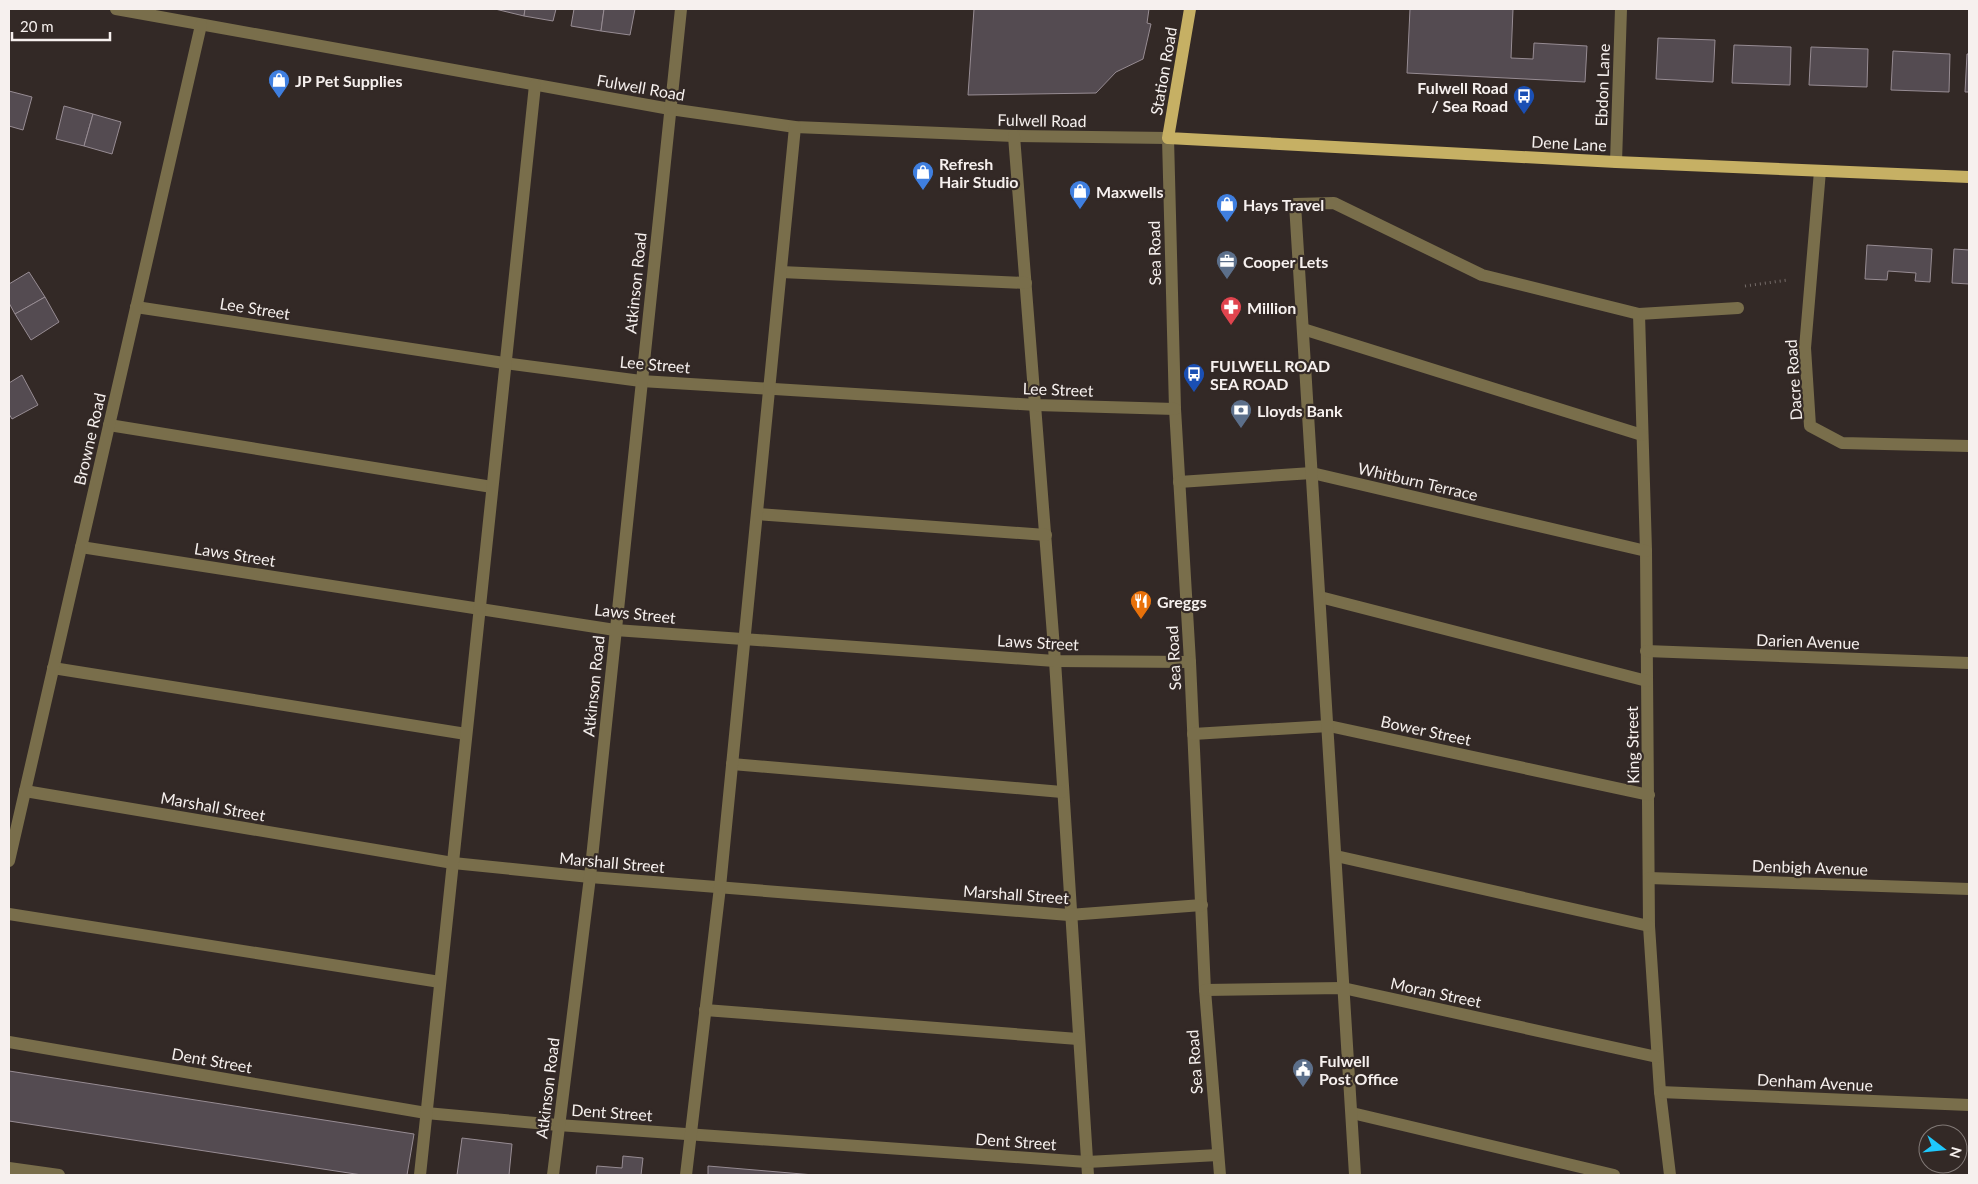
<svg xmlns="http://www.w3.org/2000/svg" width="1978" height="1184" font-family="Lato,sans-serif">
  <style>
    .building { fill: #544b51; stroke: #978c93 }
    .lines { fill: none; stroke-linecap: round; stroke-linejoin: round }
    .path { stroke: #756c69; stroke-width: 3; stroke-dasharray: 1 4; stroke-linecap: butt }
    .minor { stroke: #796e4b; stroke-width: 12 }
    .major { stroke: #c6b064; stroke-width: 12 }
    .labels { text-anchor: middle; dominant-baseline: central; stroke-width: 4.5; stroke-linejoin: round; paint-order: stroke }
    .street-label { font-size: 16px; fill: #f6f0ee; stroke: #332926 }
    .poi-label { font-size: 16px; font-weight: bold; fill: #f6f0ee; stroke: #332926; text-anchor: start }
  </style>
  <rect width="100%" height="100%" fill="#332926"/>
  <g class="building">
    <path d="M495,9H525L524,16Z"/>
    <path d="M525,9H556L553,21L524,16Z"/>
    <path d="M574,9H604L601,31L571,26Z"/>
    <path d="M604,9H635L630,35L601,31Z"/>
    <path d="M974,9H1149L1147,23L1151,24L1143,59L1116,72L1096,93L968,95Z"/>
    <path d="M1410,9H1513L1511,58L1533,59L1534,43L1587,46L1585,82L1407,73Z"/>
    <path d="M1658,38L1715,40L1713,82L1656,79Z"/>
    <path d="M1734,45L1791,47L1790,85L1732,83Z"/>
    <path d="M1811,47L1868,49L1867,87L1809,85Z"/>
    <path d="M1893,51L1950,54L1949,92L1891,90Z"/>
    <path d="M1967,54H1969V92H1965Z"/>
    <path d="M9,91L32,97L23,130L9,126Z"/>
    <path d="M64,106L93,114L84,146L56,139Z"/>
    <path d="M93,114L121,122L112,154L84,146Z"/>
    <path d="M1867,245L1932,249L1930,282L1915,281L1916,273L1888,271L1887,280L1865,279Z"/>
    <path d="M1954,249L1969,250V284L1952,283Z"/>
    <path d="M29,272L45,297L15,314L9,303V284Z"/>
    <path d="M45,297L59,322L31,340L15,314Z"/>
    <path d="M22,375L38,405L12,419L9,414V383Z"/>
    <path d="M9,1071L414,1134L407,1175H362L9,1121Z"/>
    <path d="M462,1138L512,1144L509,1175H457Z"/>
    <path d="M623,1156L643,1158L641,1175H596L597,1166L622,1168Z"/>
    <path d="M708,1166L814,1175H708Z"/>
  </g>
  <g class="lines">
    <path class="path" d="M1745,286L1788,280"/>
    <g class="minor">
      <path d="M116,9L670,109L795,127L1014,136L1168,138L1175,409L1190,662L1205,990L1220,1175"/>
      <path d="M1014,136L1055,661L1088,1175"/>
      <path d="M1616,162L1621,9"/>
      <path d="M1820,171L1805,348L1810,426L1842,443L1969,446"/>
      <path d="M781,272L1026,283"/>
      <path d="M136,307L504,363L641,381L1036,405L1175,409"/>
      <path d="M1639,314L1646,551L1649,926L1660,1092L1670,1175"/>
      <path d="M1303,329L1642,435"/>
      <path d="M109,425L492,487"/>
      <path d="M1179,482L1312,473L1646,551"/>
      <path d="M757,514L1046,535"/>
      <path d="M81,547L615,630L1055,661L1190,662"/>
      <path d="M1320,597L1647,681"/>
      <path d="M1646,651L1969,663"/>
      <path d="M53,668L466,734"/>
      <path d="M1193,734L1329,726L1649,795"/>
      <path d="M732,764L1062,792"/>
      <path d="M25,791L453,863L590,877L1069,915L1202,905"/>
      <path d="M1336,856L1649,926"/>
      <path d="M9,861L201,25"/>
      <path d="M1649,878L1969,889"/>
      <path d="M9,914L440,982"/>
      <path d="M1205,990L1343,988L1657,1057"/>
      <path d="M705,1010L1078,1039"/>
      <path d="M9,1042L426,1113L558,1125L1087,1162L1218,1155"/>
      <path d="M1660,1092L1969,1105"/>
      <path d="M1352,1113L1614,1175"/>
      <path d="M9,1168L59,1175"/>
      <path d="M420,1175L535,85"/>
      <path d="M553,1175L590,877L681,9"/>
      <path d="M686,1175L720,887L795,127"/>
      <path d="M1355,1175L1295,204L1334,203L1482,275L1639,314L1738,308"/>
    </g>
    <path class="major" d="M1190,9L1168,138L1616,162L1969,177"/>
  </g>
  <defs>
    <g id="shop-pin" transform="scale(1.125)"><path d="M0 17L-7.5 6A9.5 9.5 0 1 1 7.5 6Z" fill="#3f7fe0" stroke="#332926"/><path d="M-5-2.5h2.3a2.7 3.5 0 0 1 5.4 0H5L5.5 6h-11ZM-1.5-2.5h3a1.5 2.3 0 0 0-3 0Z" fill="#fff"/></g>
    <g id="bus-pin" transform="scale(1.125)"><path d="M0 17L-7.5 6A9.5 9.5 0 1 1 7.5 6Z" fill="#1a4fb4" stroke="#332926"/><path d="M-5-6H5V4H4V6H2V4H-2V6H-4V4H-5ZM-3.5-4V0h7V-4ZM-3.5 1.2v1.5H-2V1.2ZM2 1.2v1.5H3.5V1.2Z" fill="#fff"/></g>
    <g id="office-pin" transform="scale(1.125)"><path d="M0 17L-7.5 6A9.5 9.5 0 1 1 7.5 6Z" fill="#5c6f8a" stroke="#332926"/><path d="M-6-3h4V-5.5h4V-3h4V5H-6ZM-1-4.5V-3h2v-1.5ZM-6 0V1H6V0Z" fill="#fff"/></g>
    <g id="pharmacy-pin" transform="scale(1.125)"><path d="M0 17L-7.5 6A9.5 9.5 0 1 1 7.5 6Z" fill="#e0444e" stroke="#332926"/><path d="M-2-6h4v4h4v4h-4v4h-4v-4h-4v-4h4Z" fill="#fff"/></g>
    <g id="bank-pin" transform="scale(1.125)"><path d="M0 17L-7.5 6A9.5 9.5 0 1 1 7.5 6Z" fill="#5c6f8a" stroke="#332926"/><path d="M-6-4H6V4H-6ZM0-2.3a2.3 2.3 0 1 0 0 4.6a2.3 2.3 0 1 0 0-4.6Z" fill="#fff"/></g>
    <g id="restaurant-pin" transform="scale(1.125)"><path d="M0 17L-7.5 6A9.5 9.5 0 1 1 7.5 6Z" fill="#e8710a" stroke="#332926"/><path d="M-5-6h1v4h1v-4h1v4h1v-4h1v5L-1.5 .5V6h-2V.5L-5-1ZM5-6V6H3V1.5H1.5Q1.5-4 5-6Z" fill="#fff"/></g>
    <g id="civic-pin" transform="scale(1.125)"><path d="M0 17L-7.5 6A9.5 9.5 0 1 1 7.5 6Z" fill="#5c6f8a" stroke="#332926"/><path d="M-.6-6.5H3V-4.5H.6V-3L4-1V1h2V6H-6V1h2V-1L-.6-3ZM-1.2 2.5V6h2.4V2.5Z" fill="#fff"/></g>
  </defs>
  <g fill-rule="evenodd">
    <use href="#shop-pin" x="279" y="80"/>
    <use href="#bus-pin" x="1524" y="96"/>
    <use href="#shop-pin" x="923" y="172"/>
    <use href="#shop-pin" x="1080" y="191"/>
    <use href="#shop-pin" x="1227" y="204"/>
    <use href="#office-pin" x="1227" y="261"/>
    <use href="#pharmacy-pin" x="1231" y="307"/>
    <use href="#bus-pin" x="1194" y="374"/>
    <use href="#bank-pin" x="1241" y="410"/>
    <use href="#restaurant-pin" x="1141" y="601"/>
    <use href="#civic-pin" x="1303" y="1069"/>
  </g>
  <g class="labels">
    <g class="street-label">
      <text transform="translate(1163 71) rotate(-80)">Station Road</text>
      <text transform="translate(1602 85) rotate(-88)">Ebdon Lane</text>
      <text transform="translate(641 87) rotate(10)">Fulwell Road</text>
      <text transform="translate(1042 120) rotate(1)">Fulwell Road</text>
      <text transform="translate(1569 143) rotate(3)">Dene Lane</text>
      <text transform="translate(1154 253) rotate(-91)">Sea Road</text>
      <text transform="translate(635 283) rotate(-84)">Atkinson Road</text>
      <text transform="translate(255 308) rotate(9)">Lee Street</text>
      <text transform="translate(655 364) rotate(5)">Lee Street</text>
      <text transform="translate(1793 380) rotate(-94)">Dacre Road</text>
      <text transform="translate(1058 389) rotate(2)">Lee Street</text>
      <text transform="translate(89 439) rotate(-77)">Browne Road</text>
      <text transform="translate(1418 481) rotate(13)">Whitburn Terrace</text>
      <text transform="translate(235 554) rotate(9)">Laws Street</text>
      <text transform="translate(635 613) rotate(6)">Laws Street</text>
      <text transform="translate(1808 641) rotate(2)">Darien Avenue</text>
      <text transform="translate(1038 642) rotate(3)">Laws Street</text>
      <text transform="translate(1173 658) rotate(-93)">Sea Road</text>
      <text transform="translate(593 686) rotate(-84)">Atkinson Road</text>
      <text transform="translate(1426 730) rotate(12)">Bower Street</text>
      <text transform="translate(1632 745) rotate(-91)">King Street</text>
      <text transform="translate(213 806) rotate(10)">Marshall Street</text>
      <text transform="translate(612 862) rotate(5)">Marshall Street</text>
      <text transform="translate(1810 867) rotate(2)">Denbigh Avenue</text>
      <text transform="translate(1016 894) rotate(4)">Marshall Street</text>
      <text transform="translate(1436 992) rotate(12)">Moran Street</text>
      <text transform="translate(212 1060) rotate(10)">Dent Street</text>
      <text transform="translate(1194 1062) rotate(-94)">Sea Road</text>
      <text transform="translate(1815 1082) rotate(3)">Denham Avenue</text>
      <text transform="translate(547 1088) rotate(-83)">Atkinson Road</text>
      <text transform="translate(612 1112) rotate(4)">Dent Street</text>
      <text transform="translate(1016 1141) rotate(4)">Dent Street</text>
    </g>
    <g class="poi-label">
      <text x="295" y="80">JP Pet Supplies</text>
      <text x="1508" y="87" text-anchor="end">Fulwell Road<tspan x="1508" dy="18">/ Sea Road</tspan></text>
      <text x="939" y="163">Refresh<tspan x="939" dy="18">Hair Studio</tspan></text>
      <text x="1096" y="191">Maxwells</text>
      <text x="1243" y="204">Hays Travel</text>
      <text x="1243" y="261">Cooper Lets</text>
      <text x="1247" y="307">Million</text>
      <text x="1210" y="365">FULWELL ROAD<tspan x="1210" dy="18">SEA ROAD</tspan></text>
      <text x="1257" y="410">Lloyds Bank</text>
      <text x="1157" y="601">Greggs</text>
      <text x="1319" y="1060">Fulwell<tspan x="1319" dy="18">Post Office</tspan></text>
    </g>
  </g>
  <rect width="1978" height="1184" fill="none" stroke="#f6f0ee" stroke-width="20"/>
  <g transform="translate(1943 1149) rotate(106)"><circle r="24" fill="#332926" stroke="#817976"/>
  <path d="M0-4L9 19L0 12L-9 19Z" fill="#1fc9fd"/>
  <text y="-8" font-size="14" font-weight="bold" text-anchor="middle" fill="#f6f0ee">N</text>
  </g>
  <path d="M12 32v8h98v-8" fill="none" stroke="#f6f0ee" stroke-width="2.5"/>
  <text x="20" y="32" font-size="15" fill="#f6f0ee" stroke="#332926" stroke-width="4" paint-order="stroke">20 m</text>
</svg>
